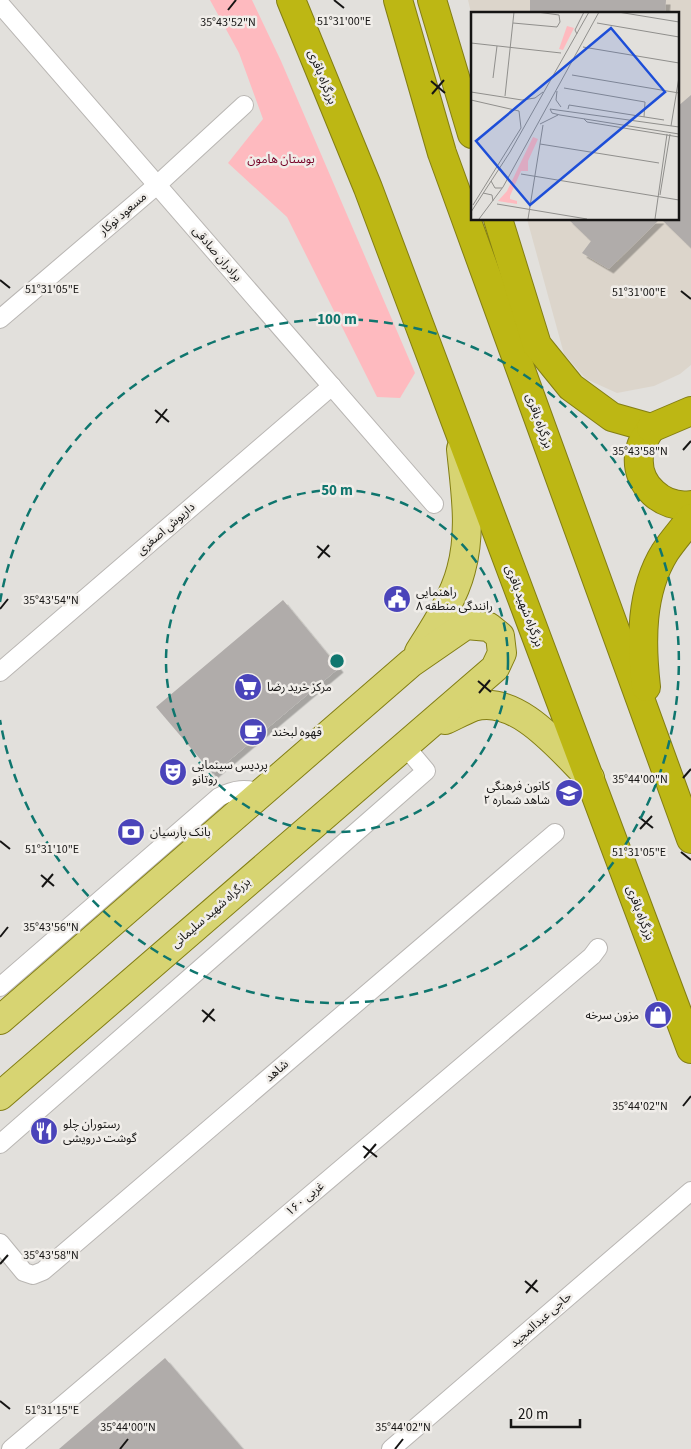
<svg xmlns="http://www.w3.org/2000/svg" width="691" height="1449" font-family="'Source Sans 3','Noto Sans Arabic',sans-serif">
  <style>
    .built { fill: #dcd5cb }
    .green { fill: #febabf }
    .building { fill: #b0acaa; filter: url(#shadow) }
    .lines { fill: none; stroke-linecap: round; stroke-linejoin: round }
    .street-casing { stroke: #b9b6b3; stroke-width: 20 }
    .primary-casing { stroke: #837e14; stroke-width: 30 }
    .highway-casing { stroke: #837e14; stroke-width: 30 }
    .street { stroke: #fff; stroke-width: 18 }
    .primary { stroke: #d7d472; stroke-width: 28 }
    .highway { stroke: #bdb714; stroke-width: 28 }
    .ticks { fill: none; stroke: #161514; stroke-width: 2 }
    .ring { fill: none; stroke: #0f766e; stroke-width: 2.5; stroke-dasharray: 9 6 }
    .labels { text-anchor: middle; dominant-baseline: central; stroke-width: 5; stroke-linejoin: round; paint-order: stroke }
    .street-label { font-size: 12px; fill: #161514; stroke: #f0ede9 }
    .park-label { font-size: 12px; fill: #750126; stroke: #f0ede9 }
    .poi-label { font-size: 12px; fill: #161514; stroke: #f0ede9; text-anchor: start }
    .inset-road { fill: none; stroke: #908f8c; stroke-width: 1 }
    .view { fill: #1d4ed8; fill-opacity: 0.15; stroke: #1d4ed8; stroke-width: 2.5 }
    .inset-edge { fill: none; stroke: #161514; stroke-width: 2.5 }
    .ticks-label { font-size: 12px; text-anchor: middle; fill: #161514; stroke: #f0ede9; stroke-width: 5; stroke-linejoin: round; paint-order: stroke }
    .centre { fill: #0f766e; stroke: #f0ede9; stroke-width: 2.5 }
    .ring-label { font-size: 15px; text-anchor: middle; font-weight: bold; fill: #0f766e; stroke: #f0ede9; stroke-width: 5; stroke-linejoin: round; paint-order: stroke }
  </style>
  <defs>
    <filter id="shadow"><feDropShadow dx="4.5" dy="4.5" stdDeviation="0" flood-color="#0004"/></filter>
  </defs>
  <rect width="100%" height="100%" fill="#e2e0dc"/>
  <path class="built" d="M468,0H691V365L680,374L654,386L617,393L586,379L564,354L527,219H677V14H472V17Z"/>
  <path class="green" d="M210,0H252L281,61L415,373L400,398L377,397L287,217L228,163L263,119L239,53Z"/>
  <g class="building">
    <path d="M530,0H666L665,14H530Z"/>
    <path d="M691,95V248L661,219H677V107Z"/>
    <path d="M568,219H660L609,269L582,253L591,241Z"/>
    <path d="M283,600L339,668L213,774L156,707Z"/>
    <path d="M165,1358L243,1449H59Z"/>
  </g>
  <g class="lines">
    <g class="street-casing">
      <g id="street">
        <path d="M0,4L434,504"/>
        <path d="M0,319L157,185L244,105"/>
        <path d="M0,672L332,386"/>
        <path d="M0,987L219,797C235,789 245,788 262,793"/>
        <path d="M0,1144L426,771L405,746"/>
        <path d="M0,1243L24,1272L33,1275L43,1271L555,833"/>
        <path d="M11,1449L592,956L598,948"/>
        <path d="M391,1449L691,1191"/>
      </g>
    </g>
    <g class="primary-casing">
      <g id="primary">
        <path d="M419,652C434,628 454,598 461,570C472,530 465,489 461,449"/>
        <path d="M445,720C454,716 463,711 473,707C517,693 562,751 590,778"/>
        <path d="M0,1020L411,663L466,625L489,627L500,636L502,653L495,668L0,1096"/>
      </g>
    </g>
    <g class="highway-casing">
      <g id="highway">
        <path d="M291,0L368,188L691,1049"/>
        <path d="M398,0L442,153L691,839"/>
        <path d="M432,0L472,134"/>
        <path d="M498,219L537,345L571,387L612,417L651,428"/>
        <path d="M651,428C645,437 640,445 639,456C636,485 663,509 691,505"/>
        <path d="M651,428L691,411"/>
        <path d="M646,687C641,643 640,592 665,552C673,540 683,529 691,518"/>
      </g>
    </g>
    <use href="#street" class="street"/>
    <use href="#primary" class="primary"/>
    <use href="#highway" class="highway"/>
  </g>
  <path class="ticks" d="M334,0L344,8M228,10L236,0M431,81L445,93M432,94L444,80M0,280L10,288M681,291L691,299M155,410L169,422M156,423L167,409M683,450L691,441M317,546L330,557M318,558L329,545M0,609L8,599M478,681L491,692M479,693L490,680M683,778L691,769M639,817L653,828M640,829L652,816M0,841L10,849M681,852L691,860M41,875L54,886M42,887L53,874M0,937L8,927M202,1010L215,1021M203,1022L214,1009M683,1106L691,1096M363,1146L377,1157M364,1158L376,1144M0,1264L8,1255M525,1281L538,1292M526,1293L537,1280M0,1401L10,1409M120,1449L128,1439M395,1449L403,1439"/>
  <g class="ring">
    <circle cx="337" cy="661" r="171"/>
    <path d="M0 602A342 342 0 1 1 0 720"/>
  </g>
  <defs>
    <g id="civic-disc" transform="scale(1.4375)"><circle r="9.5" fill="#4a44ba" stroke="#f0ede9"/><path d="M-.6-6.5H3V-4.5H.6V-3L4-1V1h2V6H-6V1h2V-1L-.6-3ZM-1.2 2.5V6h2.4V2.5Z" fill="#fff"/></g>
    <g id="supermarket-disc" transform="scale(1.4375)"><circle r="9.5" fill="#4a44ba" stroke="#f0ede9"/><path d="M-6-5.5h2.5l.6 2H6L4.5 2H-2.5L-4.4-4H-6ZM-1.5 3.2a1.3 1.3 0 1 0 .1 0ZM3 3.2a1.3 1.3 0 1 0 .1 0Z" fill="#fff"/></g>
    <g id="cafe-disc" transform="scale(1.4375)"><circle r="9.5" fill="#4a44ba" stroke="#f0ede9"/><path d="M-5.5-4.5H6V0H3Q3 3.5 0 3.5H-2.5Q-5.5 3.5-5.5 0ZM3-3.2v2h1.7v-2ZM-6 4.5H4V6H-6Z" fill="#fff"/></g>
    <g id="theatre-disc" transform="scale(1.4375)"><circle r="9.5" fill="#4a44ba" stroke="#f0ede9"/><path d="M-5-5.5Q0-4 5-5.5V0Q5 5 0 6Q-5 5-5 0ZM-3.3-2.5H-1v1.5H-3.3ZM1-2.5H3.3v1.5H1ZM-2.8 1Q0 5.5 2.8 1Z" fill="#fff"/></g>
    <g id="school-disc" transform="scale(1.4375)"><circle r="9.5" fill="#4a44ba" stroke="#f0ede9"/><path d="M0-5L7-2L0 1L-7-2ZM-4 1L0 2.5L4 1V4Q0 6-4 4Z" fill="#fff"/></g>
    <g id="bank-disc" transform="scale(1.4375)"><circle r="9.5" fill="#4a44ba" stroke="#f0ede9"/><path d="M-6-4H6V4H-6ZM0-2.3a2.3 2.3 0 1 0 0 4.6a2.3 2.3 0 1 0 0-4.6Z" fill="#fff"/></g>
    <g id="shop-disc" transform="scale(1.4375)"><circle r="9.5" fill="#4a44ba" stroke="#f0ede9"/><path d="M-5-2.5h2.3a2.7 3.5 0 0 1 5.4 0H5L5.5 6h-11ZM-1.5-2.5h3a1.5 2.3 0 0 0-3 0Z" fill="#fff"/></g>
    <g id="restaurant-disc" transform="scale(1.4375)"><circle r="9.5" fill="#4a44ba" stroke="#f0ede9"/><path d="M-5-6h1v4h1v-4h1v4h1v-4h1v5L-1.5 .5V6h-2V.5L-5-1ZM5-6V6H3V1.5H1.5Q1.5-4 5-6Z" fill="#fff"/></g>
  </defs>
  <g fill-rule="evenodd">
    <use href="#civic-disc" x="397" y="599"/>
    <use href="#supermarket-disc" x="248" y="687"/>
    <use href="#cafe-disc" x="253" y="732"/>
    <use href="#theatre-disc" x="173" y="772"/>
    <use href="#school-disc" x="569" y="793"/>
    <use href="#bank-disc" x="131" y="832"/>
    <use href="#shop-disc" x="658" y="1015"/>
    <use href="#restaurant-disc" x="44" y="1131"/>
  </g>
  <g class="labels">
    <g class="street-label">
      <text transform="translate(322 77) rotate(68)">بزرگراه باقری</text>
      <text transform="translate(123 214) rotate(-41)">مسعود نوکار</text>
      <text transform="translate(217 254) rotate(49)">برادران صادقی</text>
      <text transform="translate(539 421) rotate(70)">بزرگراه باقری</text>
      <text transform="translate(166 529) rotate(-41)">داریوش اصغری</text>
      <text transform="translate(524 606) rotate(69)">بزرگراه شهید باقری</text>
      <text transform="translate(211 913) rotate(-41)">بزرگراه شهید سلیمانی</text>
      <text transform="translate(640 913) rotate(69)">بزرگراه باقری</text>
      <text transform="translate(277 1071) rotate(-41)">شاهد</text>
      <text transform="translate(305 1199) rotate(-40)">۱۶۰ غربی</text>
      <text transform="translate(541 1320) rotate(-41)">حاجی عبدالمجید</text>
    </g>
    <g class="park-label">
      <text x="281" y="159">بوستان هامون</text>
    </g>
    <g class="poi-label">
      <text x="416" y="592">راهنمایی<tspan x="416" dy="14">رانندگی منطقه ۸</tspan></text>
      <text x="267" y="687">مرکز خرید رضا</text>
      <text x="272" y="732">قهوه لبخند</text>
      <text x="192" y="765">پردیس سینمایی<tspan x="192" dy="14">روتانو</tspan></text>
      <text x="550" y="786" text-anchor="end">کانون فرهنگی<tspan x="550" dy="14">شاهد شماره ۲</tspan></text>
      <text x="150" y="832">بانک پارسیان</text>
      <text x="639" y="1015" text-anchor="end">مزون سرخه</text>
      <text x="63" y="1124">رستوران چلو<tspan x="63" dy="14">گوشت درویشی</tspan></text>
    </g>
  </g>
  <g transform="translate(471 12)">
    <rect width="208" height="208" fill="#e2e0dc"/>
    <path d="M96,14L103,16L92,38L88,37ZM62,125L67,127L57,149V159H50L39,184V187L46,189V192L27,189L36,179Z" fill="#febabf"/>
    <path class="inset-road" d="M66,0L88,3L89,10M147,0L208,10M42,11L86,15L89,10M126,11L208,25M106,22L104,18L113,0M0,31L90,41M112,35L208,51M101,63L208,81M22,66L26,34M93,76L174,90L173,105M86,79L85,88L90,95M0,80L51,88L64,86L72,80M34,84L43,0M0,88L48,99M97,97L98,93L193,108M113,107L116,110L208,125M69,112L87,103M200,114L208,65M208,115L79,97L81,101L89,103L208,122M69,132L188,151M50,162L208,188M20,169L24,176H31M12,181L21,183L22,189M189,183L199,122M26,192L116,207M2,193L50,116L48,99M0,200L39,140L118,0M8,207L32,175L128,0M57,207L72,113M184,207L196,122"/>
    <path class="view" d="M140,16L194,80L59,193L5,129Z"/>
    <rect width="208" height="208" class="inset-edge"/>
  </g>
  <g class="ticks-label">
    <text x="344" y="25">51°31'00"E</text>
    <text x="228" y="26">35°43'52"N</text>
    <text x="52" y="293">51°31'05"E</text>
    <text x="639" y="296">51°31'00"E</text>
    <text x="640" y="455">35°43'58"N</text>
    <text x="51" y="604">35°43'54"N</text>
    <text x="640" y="783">35°44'00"N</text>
    <text x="52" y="853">51°31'10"E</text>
    <text x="639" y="856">51°31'05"E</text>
    <text x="51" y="931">35°43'56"N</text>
    <text x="640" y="1110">35°44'02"N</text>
    <text x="51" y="1259">35°43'58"N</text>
    <text x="52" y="1414">51°31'15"E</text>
    <text x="128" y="1431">35°44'00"N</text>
    <text x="403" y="1431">35°44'02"N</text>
  </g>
  <circle cx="337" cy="661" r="8" class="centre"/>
  <g class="ring-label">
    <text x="337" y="324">100 m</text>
    <text x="337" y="495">50 m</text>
  </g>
  <path d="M511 1419v8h69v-8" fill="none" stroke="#161514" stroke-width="2.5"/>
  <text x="518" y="1419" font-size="15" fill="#161514" stroke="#f0ede9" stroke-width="4" paint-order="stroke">20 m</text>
</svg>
